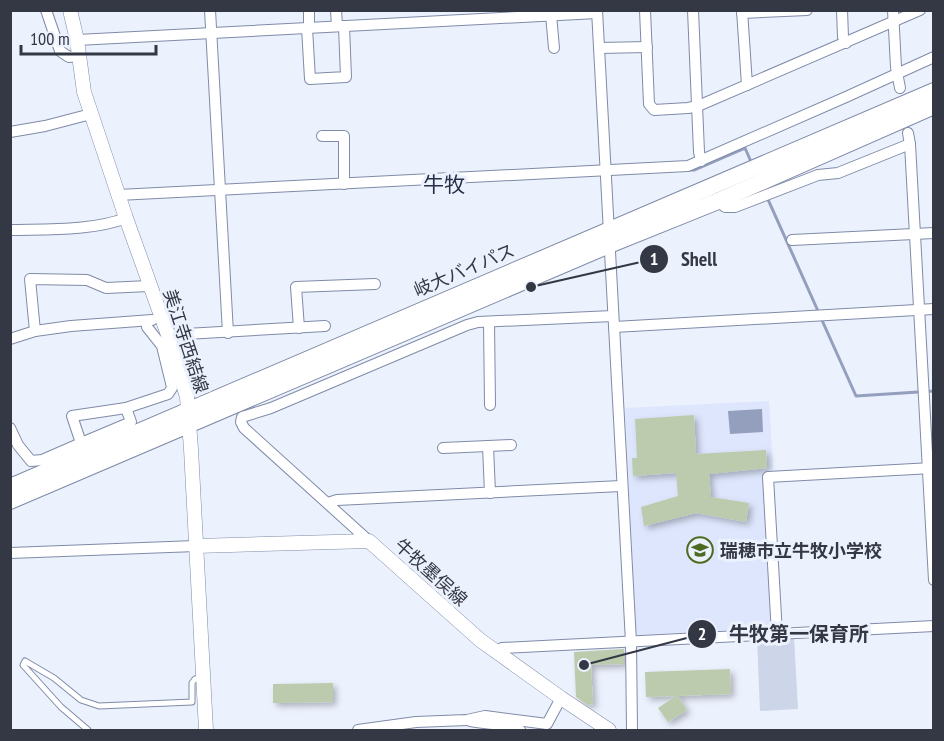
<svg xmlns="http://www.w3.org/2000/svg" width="944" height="741" font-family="'PT Sans Narrow','Noto Sans JP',sans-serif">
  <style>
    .built { fill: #dde6fd }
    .green { fill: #cdd5e8 }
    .water { fill: #939fbc }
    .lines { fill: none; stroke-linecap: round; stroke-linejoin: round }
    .stream { stroke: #939fbc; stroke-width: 3 }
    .building { fill: #bccbad; filter: url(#shadow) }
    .service-casing { stroke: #7f8ba7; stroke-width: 7 }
    .minor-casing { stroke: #7f8ba7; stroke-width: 12 }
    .secondary-casing { stroke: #7f8ba7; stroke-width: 15 }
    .trunk-casing { stroke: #7f8ba7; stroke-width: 18 }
    .service { stroke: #fff; stroke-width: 5 }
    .minor { stroke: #fff; stroke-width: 10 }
    .secondary { stroke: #fff; stroke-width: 14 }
    .trunk { stroke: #fff; stroke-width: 16 }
    .labels { text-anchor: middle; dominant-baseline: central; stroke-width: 6; stroke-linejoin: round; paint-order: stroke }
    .street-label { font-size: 18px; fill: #333844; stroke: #ecf1fe }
    .poi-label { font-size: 18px; font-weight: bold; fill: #333844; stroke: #ecf1fe; text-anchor: start }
    .quarter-label { font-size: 21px; fill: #273047; stroke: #ecf1fe }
    .leader { fill: none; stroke: #333844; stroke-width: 2 }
    .callout-dot { fill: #333844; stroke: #ecf1fe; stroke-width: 2 }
    .mark-label { font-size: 18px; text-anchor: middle; font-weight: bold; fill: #fff }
    .callout-label { font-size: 20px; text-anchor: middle; font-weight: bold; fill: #333844; stroke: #ecf1fe; stroke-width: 6; stroke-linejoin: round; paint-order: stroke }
  </style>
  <defs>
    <filter id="shadow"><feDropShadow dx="3.5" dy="3.5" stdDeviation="3" flood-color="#0004"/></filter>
  </defs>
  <rect width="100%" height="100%" fill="#ecf1fe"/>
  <path class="built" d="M769,401L773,469L763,473L771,628L636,635L625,408Z"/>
  <path class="green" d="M794,637L798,709L760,711L757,639Z"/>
  <path class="water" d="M762,409L763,432L730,434L728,411Z"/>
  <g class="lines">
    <g class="stream">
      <path d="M690,170H694L745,148L752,164"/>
      <path d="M762,186L818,311"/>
      <path d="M821,318L856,396L934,391"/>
    </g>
  </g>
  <g class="building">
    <path d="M694,415L696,454L766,450L767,468L709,474L711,497L749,503L746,522L696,513L644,526L641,507L678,496L676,473L633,476L632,458H637L635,419Z"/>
    <path d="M624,649V664L591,665L593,704L587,705L576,697L574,652Z"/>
    <path d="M730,669L731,694L646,697L645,672Z"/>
    <path d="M333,683V702L273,703V684Z"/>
    <path d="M677,695L687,710L668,722L658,708Z"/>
  </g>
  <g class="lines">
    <g class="service-casing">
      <path id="service" d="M88,730L61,707L23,665L25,661L54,678L81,700L99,706L192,702V683L195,679L202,678"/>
    </g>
    <g class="minor-casing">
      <g id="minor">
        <path d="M46,10L60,51L69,57L79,56"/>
        <path d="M210,10L228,333"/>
        <path d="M309,10V28"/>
        <path d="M336,10L337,26"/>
        <path d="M597,10L631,642L632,730"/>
        <path d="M645,10L649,104L654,110L688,108L698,106L920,10"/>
        <path d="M693,10L699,152L701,161"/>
        <path d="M742,10L747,85"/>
        <path d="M842,10L843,37L846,43"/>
        <path d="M893,10L896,67L900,88"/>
        <path d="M742,13L807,10"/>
        <path d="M551,15L554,48"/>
        <path d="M307,28L310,79L346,77L344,26"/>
        <path d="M77,40L597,13"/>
        <path d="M599,48L647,47"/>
        <path d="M10,132L45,126L91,114"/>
        <path d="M908,133L910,144L934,580"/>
        <path d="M322,136H344V184"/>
        <path d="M118,195L688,166L846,97L934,57"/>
        <path d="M718,201L725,207H735L818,175L838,173L910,144"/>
        <path d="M10,230C46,229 93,231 126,218"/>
        <path d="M792,240L934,233"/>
        <path d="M489,322L490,405"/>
        <path d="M614,327L934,309"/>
        <path d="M299,328L296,287L375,284"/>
        <path d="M35,331L30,279L87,280L106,288L149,286"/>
        <path d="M168,335L325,326"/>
        <path d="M10,339L35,331L71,326L152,320"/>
        <path d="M10,428L18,445L31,461L42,460L81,443L72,416L126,408L168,394L172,388L171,383L162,346L147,327V321"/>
        <path d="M81,443L131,422L126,408"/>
        <path d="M488,446L490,493"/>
        <path d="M443,448L511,445"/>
        <path d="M328,503L337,500L621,486"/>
        <path d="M369,541L244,428L241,422L242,417L271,408L467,325L478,322L613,316"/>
        <path d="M10,553L196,546"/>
        <path d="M777,634L768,477L932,468"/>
        <path d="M496,652L502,648L934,626"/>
        <path d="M470,721C486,725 505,723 520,730"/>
        <path d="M358,730L416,722L467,720L485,716L547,724L561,698"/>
      </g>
    </g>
    <g class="secondary-casing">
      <g id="secondary">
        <path d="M70,10L77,40L84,92L126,218L168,335L187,397L191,449L206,730"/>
        <path d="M196,546L369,541L480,640L561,698L609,730"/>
      </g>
    </g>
    <g class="trunk-casing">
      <g id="trunk">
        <path d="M10,487L934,91"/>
        <path d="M10,501L609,245L718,201L934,106"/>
      </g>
    </g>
    <use href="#service" class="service"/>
    <use href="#minor" class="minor"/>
    <use href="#secondary" class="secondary"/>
    <use href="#trunk" class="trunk"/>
  </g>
  <defs>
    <g id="school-ring" transform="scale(1.35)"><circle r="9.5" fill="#ecf1fe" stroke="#4d6b20" stroke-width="1.5"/><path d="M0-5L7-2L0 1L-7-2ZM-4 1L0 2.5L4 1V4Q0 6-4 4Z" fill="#4d6b20"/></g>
  </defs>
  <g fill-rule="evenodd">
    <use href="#school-ring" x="700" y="550"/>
  </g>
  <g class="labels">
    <g class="street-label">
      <text transform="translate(464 270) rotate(-23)">岐大バイパス</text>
      <text transform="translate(186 341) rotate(72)">美江寺西結線</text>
      <text transform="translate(431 572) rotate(42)">牛牧墨俣線</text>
    </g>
    <g class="poi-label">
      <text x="720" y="550">瑞穂市立牛牧小学校</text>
    </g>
    <g class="quarter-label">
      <text x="444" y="184">牛牧</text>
    </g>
  </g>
  <path class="leader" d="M531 287L654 259M584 665L702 634"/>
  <g class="callout-dot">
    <circle cx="531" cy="287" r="6"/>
    <circle cx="584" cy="665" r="6"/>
    <circle cx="654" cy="259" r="15"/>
    <circle cx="702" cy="634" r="15"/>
  </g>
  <g class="mark-label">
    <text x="654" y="265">1</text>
    <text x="702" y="640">2</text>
  </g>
  <g class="callout-label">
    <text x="699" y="266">Shell</text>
    <text x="799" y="641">牛牧第一保育所</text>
  </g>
  <rect width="944" height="741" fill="none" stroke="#333844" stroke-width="24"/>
  <path d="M21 45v9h135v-9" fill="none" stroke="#333844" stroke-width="3"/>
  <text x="30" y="45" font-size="18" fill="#333844" stroke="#ecf1fe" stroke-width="4.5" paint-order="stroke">100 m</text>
</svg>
